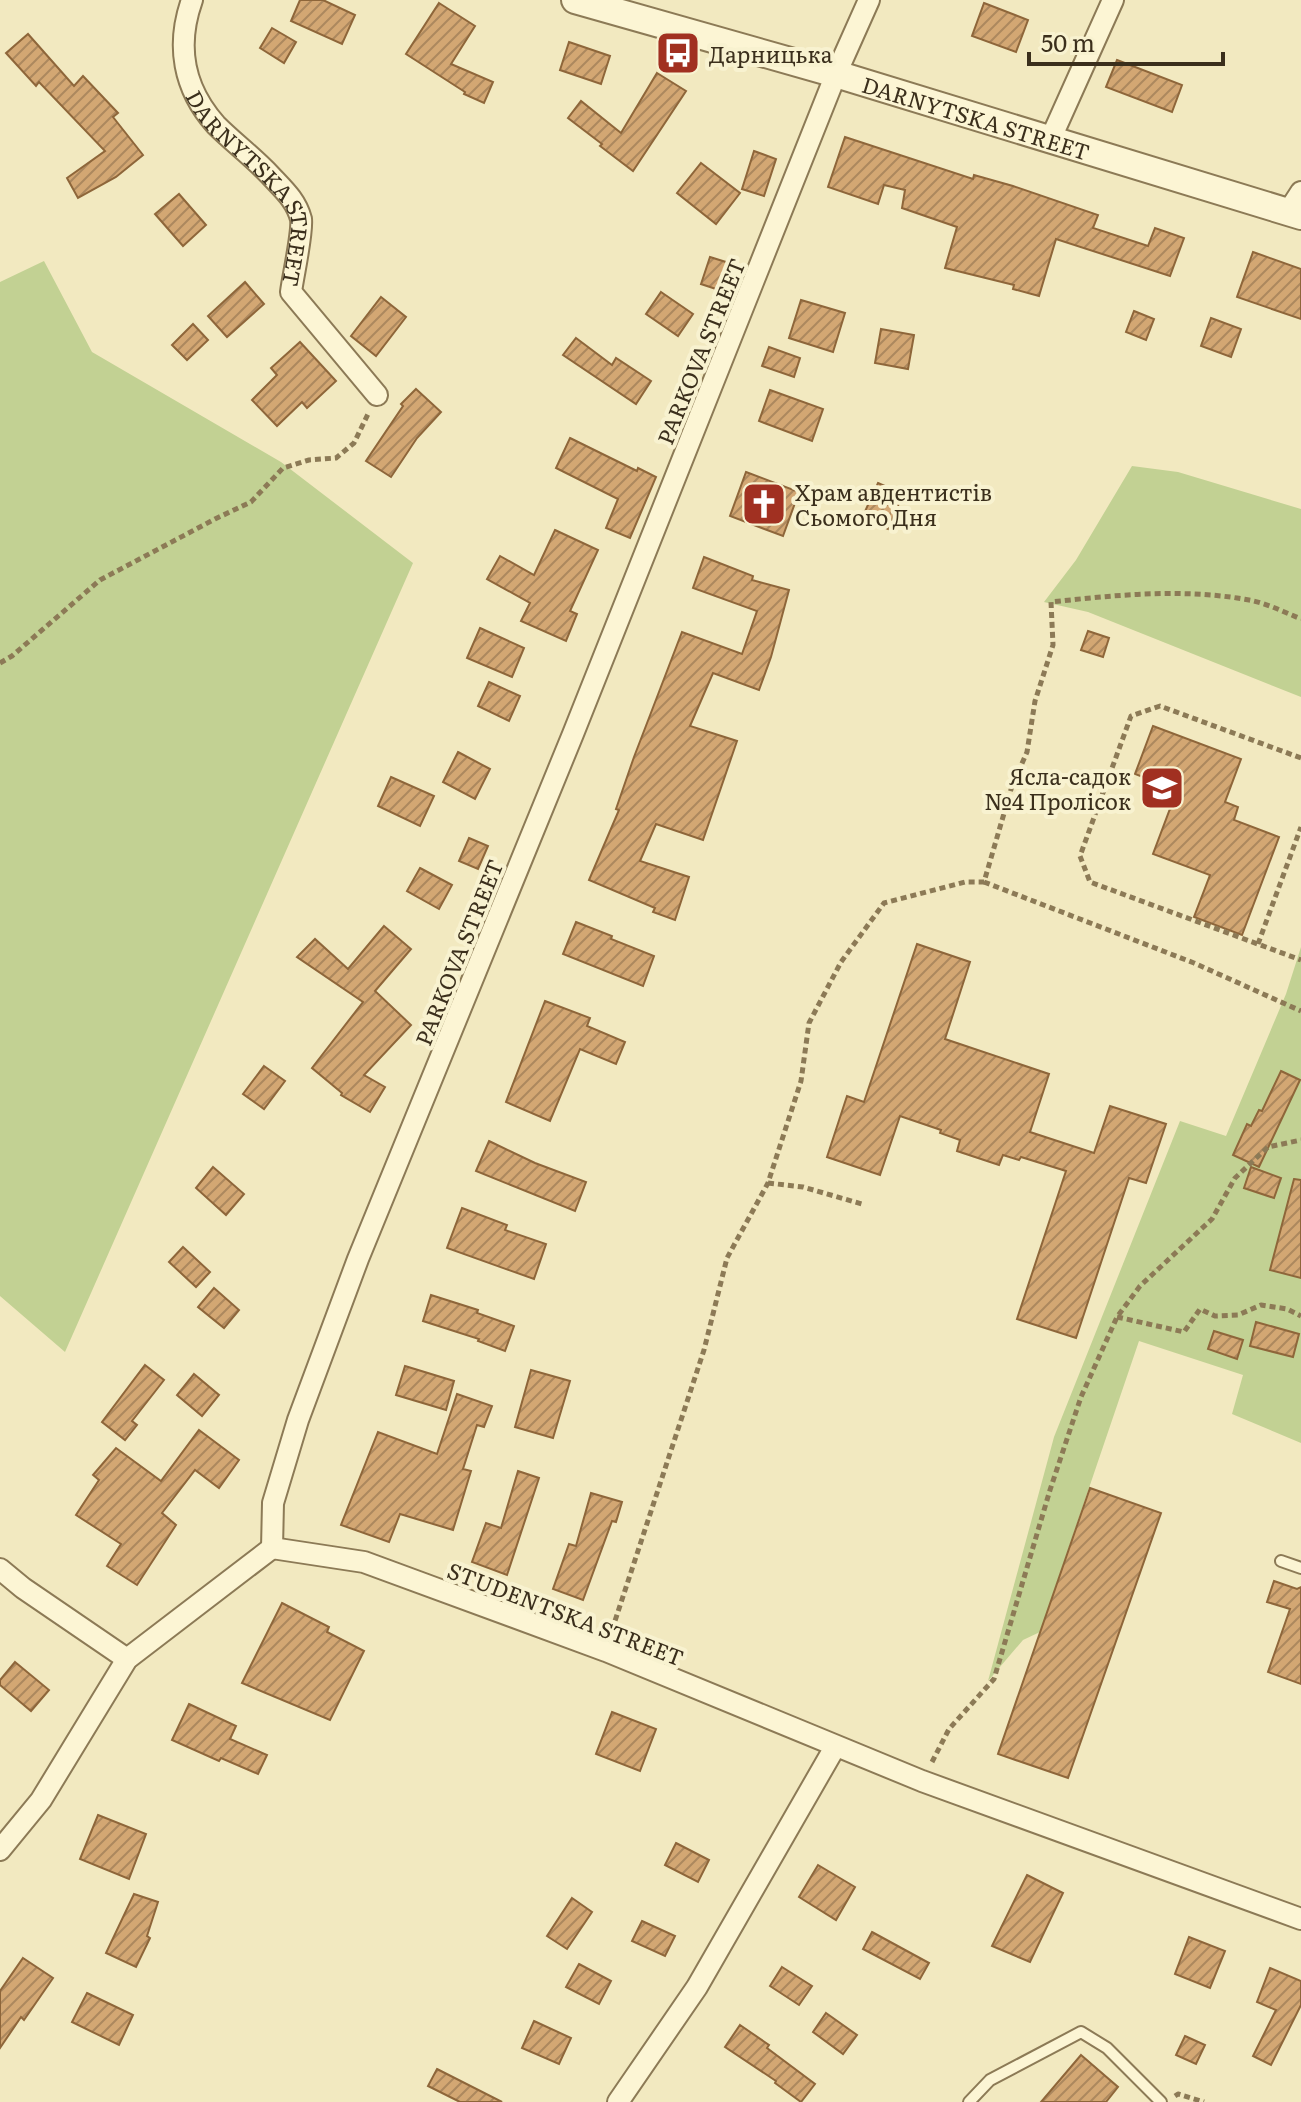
<svg xmlns="http://www.w3.org/2000/svg" width="1301" height="2102" font-family="Literata,serif">
  <style>
    .green { fill: #c2d193 }
    .building { fill: url(#building-hatch); stroke: #8e663a; stroke-width: 2 }
    .lines { fill: none; stroke-linecap: round; stroke-linejoin: round }
    .service-casing { stroke: #8c7a56; stroke-width: 14 }
    .minor-casing { stroke: #8c7a56; stroke-width: 24 }
    .tertiary-casing { stroke: #8c7a56; stroke-width: 30 }
    .path { stroke: #8c7a56; stroke-width: 5; stroke-dasharray: 6 4; stroke-linecap: butt }
    .service { stroke: #fcf5d4; stroke-width: 10 }
    .minor { stroke: #fcf5d4; stroke-width: 20 }
    .tertiary { stroke: #fcf5d4; stroke-width: 26 }
    .labels { text-anchor: middle; dominant-baseline: central; stroke-width: 8; stroke-linejoin: round; paint-order: stroke }
    .poi-label { font-size: 22px; fill: #3b2f1c; stroke: #f8f2d0; text-anchor: start }
    .street-label { font-size: 22px; fill: #3b2f1c; stroke: #f8f2d0 }
  </style>
  <defs>
    <pattern id="building-hatch" width="6" height="6" patternUnits="userSpaceOnUse" patternTransform="scale(2)"><rect width="6" height="6" fill="#d3a773"/><path d="M-1 1l2-2M0 6l6-6M5 7l2-2" fill="none" stroke="#ac885e"/></pattern>
  </defs>
  <rect width="100%" height="100%" fill="#f2e9c0"/>
  <g class="green">
    <path d="M44,261L92,352L281,462L413,563L65,1352L0,1296V282Z"/>
    <path d="M1132,466L1178,472L1301,509V697L1088,612L1044,602L1076,560Z"/>
    <path d="M1301,947V1443L1232,1414L1243,1375L1139,1341L1040,1632L1023,1640L988,1681L1054,1437L1180,1121L1226,1136L1286,994Z"/>
  </g>
  <g class="building">
    <path d="M300,0H323L355,15L342,44L291,21Z"/>
    <path d="M439,3L475,26L451,64L493,82L484,103L464,94L465,92L406,54Z"/>
    <path d="M984,3L1028,20L1016,52L972,36Z"/>
    <path d="M272,28L296,42L284,63L260,48Z"/>
    <path d="M28,34L74,86L83,76L118,113L113,117L143,155L116,177L78,198L67,178L105,151L39,82L36,86L6,53Z"/>
    <path d="M569,42L610,56L601,84L560,70Z"/>
    <path d="M1117,60L1182,85L1172,112L1106,87Z"/>
    <path d="M657,73L686,91L633,171L600,146L602,144L568,118L581,101L621,133Z"/>
    <path d="M845,137L973,179L974,175L1013,186L1098,215L1093,228L1148,246L1155,228L1184,238L1170,276L1056,239L1039,296L1013,289L1014,285L945,268L957,227L902,208L905,190L884,185L878,204L828,187Z"/>
    <path d="M754,151L776,159L764,196L742,189Z"/>
    <path d="M701,163L740,193L716,224L677,193Z"/>
    <path d="M179,194L206,225L183,246L155,214Z"/>
    <path d="M1253,252L1301,269V319L1237,297Z"/>
    <path d="M710,257L729,263L719,290L701,284Z"/>
    <path d="M245,282L264,304L227,337L208,316Z"/>
    <path d="M661,292L693,314L678,336L646,314Z"/>
    <path d="M381,297L406,317L376,356L351,336Z"/>
    <path d="M801,300L845,313L833,352L789,338Z"/>
    <path d="M1134,311L1154,319L1146,340L1126,332Z"/>
    <path d="M1211,318L1241,329L1231,357L1201,346Z"/>
    <path d="M193,324L208,340L187,360L172,345Z"/>
    <path d="M881,329L914,335L908,369L875,363Z"/>
    <path d="M576,338L612,365L616,358L651,381L636,404L563,355Z"/>
    <path d="M300,342L336,381L307,408L302,402L277,426L252,400L277,375L271,368Z"/>
    <path d="M769,347L800,358L794,377L762,366Z"/>
    <path d="M416,389L441,412L417,438L391,477L366,461L403,406L401,404Z"/>
    <path d="M770,390L823,409L812,441L759,421Z"/>
    <path d="M570,438L637,471L638,468L656,477L630,538L606,528L618,499L556,468Z"/>
    <path d="M746,472L799,492L783,536L730,516Z"/>
    <path d="M878,483L903,494L888,529L862,518Z"/>
    <path d="M555,530L598,550L570,611L577,614L566,641L521,621L530,603L487,579L500,556L534,575Z"/>
    <path d="M704,557L753,576L752,580L789,590L771,657L759,690L713,673L690,726L737,741L703,840L656,824L640,861L689,877L675,920L653,912L655,908L589,880L619,810L616,809L634,757L682,632L742,654L757,611L693,588Z"/>
    <path d="M480,628L524,648L512,677L467,658Z"/>
    <path d="M1088,631L1109,638L1103,657L1081,650Z"/>
    <path d="M489,682L520,696L509,721L478,706Z"/>
    <path d="M1153,726L1241,759L1225,802L1238,807L1234,820L1279,837L1242,935L1194,917L1210,875L1153,854L1177,790L1135,774Z"/>
    <path d="M458,752L490,769L475,799L443,782Z"/>
    <path d="M391,777L434,796L420,826L378,806Z"/>
    <path d="M469,838L488,846L478,869L459,861Z"/>
    <path d="M420,868L452,885L439,909L407,891Z"/>
    <path d="M576,922L612,936L611,939L654,956L643,986L563,954Z"/>
    <path d="M384,926L411,949L375,991L411,1025L364,1075L385,1087L370,1112L341,1095L342,1093L312,1068L363,1002L297,957L315,939L348,969Z"/>
    <path d="M917,944L970,962L945,1039L1049,1074L1030,1132L1094,1153L1110,1106L1166,1124L1146,1183L1129,1178L1076,1338L1017,1319L1066,1171L1021,1157L1019,1160L1003,1155L999,1165L957,1151L960,1140L940,1133L941,1130L900,1116L880,1175L827,1157L847,1096L864,1102Z"/>
    <path d="M545,1001L590,1018L587,1026L625,1042L616,1064L580,1049L550,1121L506,1102Z"/>
    <path d="M264,1066L285,1081L264,1109L243,1094Z"/>
    <path d="M1281,1071L1300,1080L1259,1167L1233,1155L1247,1124L1251,1126L1259,1110L1262,1111Z"/>
    <path d="M489,1141L535,1163L586,1182L575,1211L476,1171Z"/>
    <path d="M213,1167L244,1194L226,1215L196,1188Z"/>
    <path d="M1251,1167L1281,1178L1274,1198L1244,1188Z"/>
    <path d="M1294,1179L1301,1180V1278L1270,1270Z"/>
    <path d="M462,1208L507,1225L505,1230L546,1244L534,1279L447,1248Z"/>
    <path d="M183,1247L210,1272L196,1287L169,1262Z"/>
    <path d="M214,1288L239,1310L224,1328L198,1307Z"/>
    <path d="M431,1295L478,1310L477,1313L514,1326L505,1351L478,1341L479,1339L423,1321Z"/>
    <path d="M1256,1322L1299,1334L1293,1357L1250,1346Z"/>
    <path d="M1214,1331L1243,1340L1237,1359L1208,1349Z"/>
    <path d="M145,1365L164,1380L132,1421L137,1425L125,1440L102,1422Z"/>
    <path d="M405,1366L454,1381L446,1410L396,1395Z"/>
    <path d="M531,1370L570,1381L553,1438L515,1427Z"/>
    <path d="M194,1374L219,1395L202,1416L177,1395Z"/>
    <path d="M457,1394L492,1406L484,1427L477,1425L463,1469L471,1471L453,1530L400,1514L389,1542L341,1525L378,1432L437,1454Z"/>
    <path d="M199,1430L239,1460L219,1488L195,1470L162,1513L176,1525L137,1585L107,1566L121,1544L76,1515L99,1480L93,1475L116,1448L161,1481Z"/>
    <path d="M518,1471L539,1478L507,1575L472,1562L486,1523L501,1528Z"/>
    <path d="M1090,1488L1161,1513L1068,1778L998,1754Z"/>
    <path d="M591,1493L622,1502L616,1522L612,1521L583,1600L553,1589L569,1544L576,1546Z"/>
    <path d="M1274,1581L1297,1589L1301,1587V1684L1268,1672L1290,1609L1267,1602Z"/>
    <path d="M282,1603L329,1627L327,1632L364,1651L330,1720L242,1683Z"/>
    <path d="M15,1662L49,1690L31,1711L0,1685V1680Z"/>
    <path d="M189,1704L236,1726L230,1739L267,1755L258,1774L221,1758L219,1761L172,1740Z"/>
    <path d="M612,1712L656,1729L640,1771L596,1754Z"/>
    <path d="M98,1815L146,1834L129,1879L80,1859Z"/>
    <path d="M676,1843L709,1860L698,1882L665,1865Z"/>
    <path d="M818,1865L855,1887L836,1920L799,1897Z"/>
    <path d="M1027,1875L1063,1893L1030,1962L992,1946Z"/>
    <path d="M134,1894L158,1902L147,1936L150,1938L136,1967L106,1953Z"/>
    <path d="M572,1898L592,1912L567,1949L547,1936Z"/>
    <path d="M642,1921L675,1936L665,1956L632,1941Z"/>
    <path d="M872,1932L929,1963L920,1979L863,1949Z"/>
    <path d="M1189,1937L1225,1951L1210,1988L1175,1974Z"/>
    <path d="M23,1958L53,1978L24,2020L21,2017L0,2048V1991Z"/>
    <path d="M579,1964L611,1981L599,2004L566,1987Z"/>
    <path d="M782,1967L812,1986L799,2005L770,1986Z"/>
    <path d="M1270,1968L1301,1981V2005L1271,2065L1253,2056L1276,2010L1257,2002Z"/>
    <path d="M87,1993L133,2015L119,2045L72,2022Z"/>
    <path d="M826,2013L857,2035L843,2054L813,2032Z"/>
    <path d="M534,2021L571,2038L559,2064L522,2048Z"/>
    <path d="M740,2025L769,2045L767,2048L815,2084L801,2102L775,2083L776,2081L725,2047Z"/>
    <path d="M1185,2036L1205,2045L1196,2064L1176,2055Z"/>
    <path d="M1081,2055L1118,2087L1106,2102H1041Z"/>
    <path d="M437,2069L502,2102H460L428,2086Z"/>
  </g>
  <g class="lines">
    <g class="service-casing">
      <g id="service">
        <path d="M1281,1561L1301,1568"/>
        <path d="M969,2102L990,2080L1081,2032L1107,2048L1161,2102"/>
      </g>
    </g>
    <g class="minor-casing">
      <g id="minor">
        <path id="s1" d="M192,0C176,45 183,88 216,125C233,142 253,157 270,175C283,189 296,200 301,219C303,232 293,276 291,292L377,395"/>
        <path d="M1051,138L1113,0"/>
        <path d="M1288,212L1301,192"/>
        <path d="M272,1548L273,1503L298,1420L358,1259L573,734L836,74L869,0"/>
        <path d="M272,1548L364,1562L606,1651L922,1781L1301,1919"/>
        <path d="M0,1569L23,1588L127,1659"/>
        <path d="M0,1850L41,1800L127,1659L272,1548"/>
        <path d="M618,2102L697,1987L835,1747"/>
      </g>
    </g>
    <g class="tertiary-casing">
      <g id="tertiary">
        <path id="s2" d="M575,0L836,74L1301,216"/>
      </g>
    </g>
    <g class="path">
      <path d="M0,663L12,656L100,580L215,519L251,502L283,468L309,460L336,458L354,443L369,412"/>
      <path d="M1301,758L1160,706L1131,716L1080,856L1090,882L1301,960"/>
      <path d="M984,882L1194,963L1301,1011"/>
      <path d="M1258,944L1301,827"/>
      <path d="M768,1183L803,1187L862,1204"/>
      <path d="M1117,1317L1184,1332L1200,1309L1215,1316L1238,1315L1261,1305L1287,1309L1301,1316"/>
      <path d="M612,1630L704,1350L727,1258L768,1183L801,1081L809,1023L841,962L884,903L965,882H984L1012,786L1027,752L1035,701L1053,645L1051,602C1116,595 1184,588 1249,600C1266,603 1284,612 1301,619"/>
      <path d="M932,1762L949,1729L994,1679L1050,1490L1081,1397L1117,1317L1140,1286L1212,1219L1235,1178L1268,1147L1301,1140"/>
      <path d="M1175,2096L1178,2094L1204,2102"/>
    </g>
    <use href="#service" class="service"/>
    <use href="#minor" class="minor"/>
    <use href="#tertiary" class="tertiary"/>
  </g>
  <defs>
    <g id="bus-square" transform="scale(2.3)"><rect x="-9" y="-9" width="18" height="18" rx="4" fill="#a13021" stroke="#f8f2d0"/><path d="M-5-6H5V4H4V6H2V4H-2V6H-4V4H-5ZM-3.5-4V0h7V-4ZM-3.5 1.2v1.5H-2V1.2ZM2 1.2v1.5H3.5V1.2Z" fill="#fff"/></g>
    <g id="church-square" transform="scale(2.3)"><rect x="-9" y="-9" width="18" height="18" rx="4" fill="#a13021" stroke="#f8f2d0"/><path d="M-1.2-6h2.4v3.5h3.3v2.4h-3.3V6h-2.4V-.1h-3.3v-2.4h3.3Z" fill="#fff"/></g>
    <g id="school-square" transform="scale(2.3)"><rect x="-9" y="-9" width="18" height="18" rx="4" fill="#a13021" stroke="#f8f2d0"/><path d="M0-5L7-2L0 1L-7-2ZM-4 1L0 2.5L4 1V4Q0 6-4 4Z" fill="#fff"/></g>
  </defs>
  <g fill-rule="evenodd">
    <use href="#bus-square" x="678" y="53"/>
    <use href="#church-square" x="764" y="504"/>
    <use href="#school-square" x="1162" y="788"/>
  </g>
  <g class="labels">
    <g class="poi-label">
      <text x="709" y="53">Дарницька</text>
      <text x="795" y="491">Храм авдентистів<tspan x="795" dy="25">Сьомого Дня</tspan></text>
      <text x="1131" y="775" text-anchor="end">Ясла-садок<tspan x="1131" dy="25">№4 Пролісок</tspan></text>
    </g>
    <g class="street-label">
      <text stroke="none"><textPath href="#s2" startOffset="418">DARNYTSKA STREET</textPath></text>
      <text stroke="none"><textPath href="#s1" startOffset="212">DARNYTSKA STREET</textPath></text>
      <text transform="translate(700 351) rotate(-68)">PARKOVA STREET</text>
      <text transform="translate(458 952) rotate(-68)">PARKOVA STREET</text>
      <text transform="translate(566 1613) rotate(21)">STUDENTSKA STREET</text>
    </g>
  </g>
  <path d="M1029 52v12h194v-12" fill="none" stroke="#3b2f1c" stroke-width="4"/>
  <text x="1041" y="52" font-size="24" fill="#3b2f1c" stroke="#f8f2d0" stroke-width="6" paint-order="stroke">50 m</text>
</svg>
